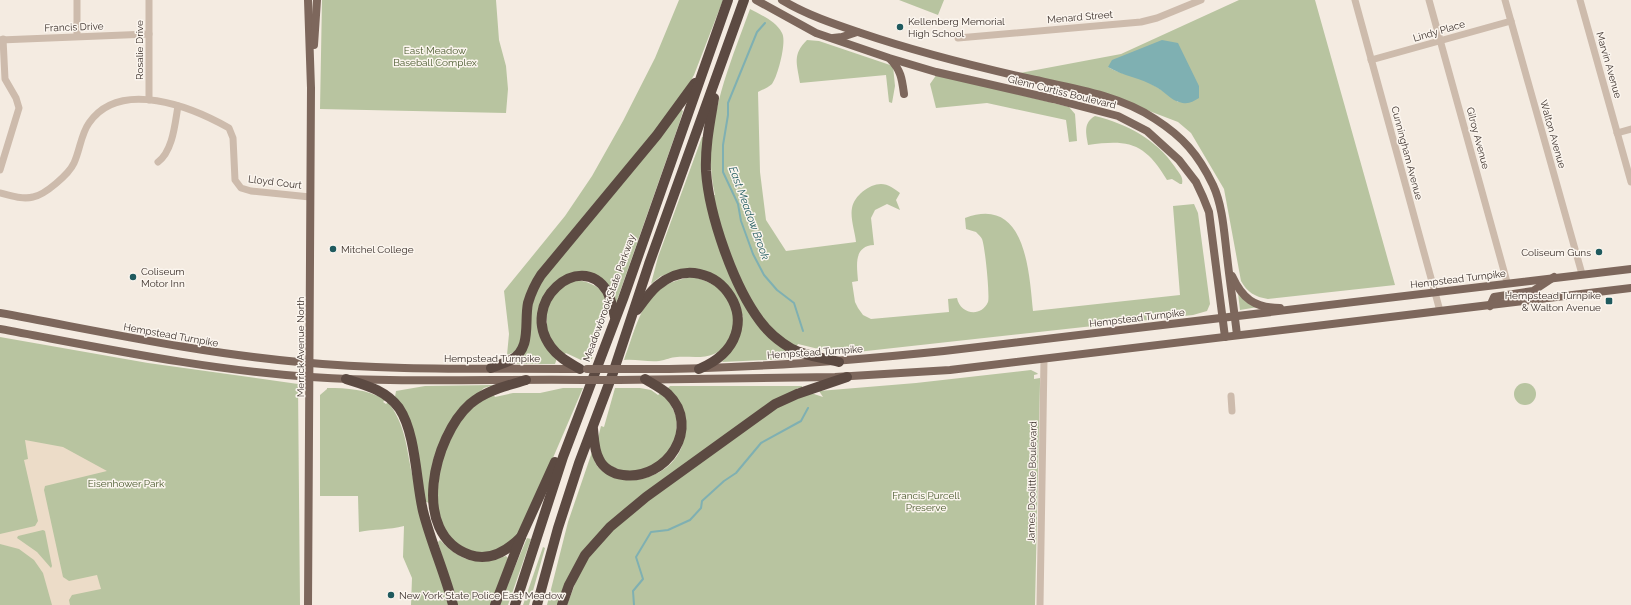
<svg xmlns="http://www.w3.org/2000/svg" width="1631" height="605" font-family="Raleway,sans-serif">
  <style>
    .green { fill: #b8c4a0; fill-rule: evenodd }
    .plaza { fill: #ecdcc8; fill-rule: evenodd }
    .water { fill: #7fb0b2 }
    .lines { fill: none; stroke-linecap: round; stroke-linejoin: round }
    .stream { stroke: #7fb0b2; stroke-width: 2 }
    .minor { stroke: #cdbbac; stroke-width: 7 }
    .major { stroke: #7d675c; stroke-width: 8 }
    .highway { stroke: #5c4a42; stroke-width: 10 }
    .major-bridge { stroke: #7d675c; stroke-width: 8 }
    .poi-dot { fill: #1f5a5e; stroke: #fbf5ee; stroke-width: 1.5 }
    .labels { text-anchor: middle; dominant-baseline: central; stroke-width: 3; stroke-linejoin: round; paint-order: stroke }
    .street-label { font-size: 10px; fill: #3b302b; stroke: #fbf5ee }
    .poi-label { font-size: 10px; fill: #3b302b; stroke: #fbf5ee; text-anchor: start }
    .park-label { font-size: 10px; fill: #4a5a2e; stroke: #fbf5ee }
    .water-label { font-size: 11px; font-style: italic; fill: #1f5a5e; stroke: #fbf5ee }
  </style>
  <rect width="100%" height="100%" fill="#f4ebe1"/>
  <g class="green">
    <path d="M322,0H496L499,40L506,66L508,89L506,113L320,109Z"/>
    <path d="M679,0H723L694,75L682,96L662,124L536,276L522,341L517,351L507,355L509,334L504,291L565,216L592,176L623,121L655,58Z"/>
    <path d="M899,0H944L938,15Z"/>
    <path d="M1239,0H1315L1395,285L1268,299C1255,297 1247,292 1241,281L1224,189L1191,133L1178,122L1131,104L1015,74L1121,54ZM1108,67L1199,86L1178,102C1166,93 1153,83 1138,78C1127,74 1118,73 1108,67Z"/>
    <path d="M750,9C761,15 776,21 782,33C787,41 778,76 772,84C769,87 762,90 758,92L760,172L766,220L786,251L856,242C855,232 850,218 852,208C854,196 869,184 881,184C888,184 895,189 900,193L896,200L900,210L887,204L875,210L871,218L874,245C853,246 857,266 858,281L852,282L855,302L858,308L863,315L871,319L949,312L948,299L957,298C960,314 981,318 988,302C990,296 985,246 982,239C981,237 978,234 976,232L966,229L965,218C1026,195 1029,272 1033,311L1180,295L1173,206L1194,204L1198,213L1210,304L1207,311L1193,315L839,354L798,344L796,347C745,319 726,248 712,195H715C700,132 729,67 750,9Z"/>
    <path d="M807,40L819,41L893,66L895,86L892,103L889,102L886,75L800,83C797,63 792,55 807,40Z"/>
    <path d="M937,74L1069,107L1075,114L1077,141L1069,142L1066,120L987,103L936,108L930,84Z"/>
    <path d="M681,109L683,111L679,124L616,303L607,286L574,274L540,310L557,358L555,364H517L516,362L529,312L541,281Z"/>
    <path d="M1095,116C1127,124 1156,139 1175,167C1178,172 1184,177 1182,184H1180L1172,179L1167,180C1145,143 1129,139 1088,145C1086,133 1083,123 1095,116Z"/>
    <path d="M702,137H704L703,161L741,297L793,353L788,359L722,362L734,346L739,332L741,318L743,317L736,299L727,286L679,271L661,276L651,284L658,257Z"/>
    <path d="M692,277C720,283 741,300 732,332C729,341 723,350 714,354C703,359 688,356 677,357C671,357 666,360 659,361C647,362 636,359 624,360C639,320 643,284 692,277Z"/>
    <path d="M577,280C606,285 614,300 603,328H601L592,359L581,360L566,353L563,356L547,334V308L553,295L564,285Z"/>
    <path d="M1238,293L1258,307L1240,310Z"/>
    <path d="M0,337L148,363L298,384L300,605H0Z"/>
    <path d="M1031,370L1037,373L1038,374L1034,375V379L1040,378V383L1035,605H567L577,579L589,556L623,519L775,408L811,393L823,397L819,391L916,383Z"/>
    <circle cx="1525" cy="394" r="11"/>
    <path d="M494,385L484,388L454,416L444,432L433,460L429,503L424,501L395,397L396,391L425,386Z"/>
    <path d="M670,386H802V388H797L796,393L598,535L558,605H547L568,522L592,452C593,456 594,461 596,464C598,469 605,473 610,475C639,490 685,468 684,432C684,424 670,398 666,390Z"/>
    <path d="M327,388C347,388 367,389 385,400L383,402L386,404L388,402C406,426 406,446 412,474C422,518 436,562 449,605H411L412,578L403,557L404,526C389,530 374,529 359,532L358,496H320V395L327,389Z"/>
    <path d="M563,388H583L525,523C521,528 518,536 512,540C490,559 461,558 445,531C430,506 441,454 453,430C462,414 478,402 493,394L495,397L513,393H540Z"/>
    <path d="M615,388H640L651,390L658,395L661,393L670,403L677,418L676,441L659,465L631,474L605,464L598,453V438L601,426L604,427Z"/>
    <path d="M527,538L531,539L508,605H499Z"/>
    <path d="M440,540C461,562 477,566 506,556L508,558L491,605H456L438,542Z"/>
    <path d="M543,547L545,548L529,605H523Z"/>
  </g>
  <path class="plaza" d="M25,440L63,447L107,471L45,486L44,490L63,577L69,581L97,575L101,589L72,595L69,600L70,605H52L43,573L34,560L19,549L0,544V534L35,526L38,521L24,460L28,459ZM43,530L45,531L52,566L51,568L37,552L17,538L18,536Z"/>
  <path class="water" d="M1162,40L1178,43L1199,86V98C1192,102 1188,105 1179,102C1171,100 1164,91 1156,87C1141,78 1123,76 1108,67L1112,60Z"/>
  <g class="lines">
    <g class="stream">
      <path d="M765,23L757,32L728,103V115L723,145V172L738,204L741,221L753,254L764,275L777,290L794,303L803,331"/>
      <path d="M634,605L633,591L643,579L636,557L651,532L668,530L690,520L701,508L702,501L724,481L736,473L761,443L801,421L808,408"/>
    </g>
    <g class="minor">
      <path d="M77,0V36"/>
      <path d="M1355,0L1440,311"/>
      <path d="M1429,0L1507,282"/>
      <path d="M1505,0L1582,274"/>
      <path d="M1580,0L1631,182"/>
      <path d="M958,38L1141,22L1157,18L1201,0"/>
      <path d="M0,40L149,34"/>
      <path d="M1371,60L1511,21"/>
      <path d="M149,100V0"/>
      <path d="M1617,133L1631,129"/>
      <path d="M158,162C173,151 175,123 178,106"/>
      <path d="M0,170L19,108L16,98L5,79L3,39"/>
      <path d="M0,193C10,195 22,200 33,197C45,195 69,174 74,163C80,150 81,134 89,123C120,78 192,107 229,128L233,138L235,180L241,188L251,191L310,197"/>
      <path d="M1231,396L1232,411"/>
      <path d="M1040,605L1044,359"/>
    </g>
    <g class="major">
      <path d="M308,0L311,88L308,605"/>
      <path d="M756,0L816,33L889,58L936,72L1053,99L1118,116L1147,131L1179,160L1196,182L1203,197L1209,212L1225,337"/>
      <path d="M782,0C807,15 834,24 861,33C917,52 973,66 1031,79C1072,88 1119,95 1155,119C1183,137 1198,154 1213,185C1223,207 1224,232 1227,256C1230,283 1234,309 1237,335"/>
      <path d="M833,38L842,37L857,32"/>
      <path d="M314,45L317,0"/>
      <path d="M890,59C901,70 902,79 904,94"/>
      <path d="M1232,276C1242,298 1254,308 1280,308"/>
      <path d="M1490,306L1494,297L1533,291L1554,277"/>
      <path d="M0,313C99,331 198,353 299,362C392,371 487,368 580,369"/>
      <path d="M0,329C103,348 206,370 311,377C402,383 493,379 583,380"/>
      <path d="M623,369C730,370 837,362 944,351L1631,269"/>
      <path d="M619,380L835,377L950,370L1631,288"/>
    </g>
    <g class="highway">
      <path d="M714,98C710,122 705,146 706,171C709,215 733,285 760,321C768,332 780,342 792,349C805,356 825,358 839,362"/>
      <path d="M637,310C643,302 649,293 657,286C714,238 782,334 699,369"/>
      <path d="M491,368C498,365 505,363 511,360C532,349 524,322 528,303C531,293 535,284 541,275L657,135L695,83"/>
      <path d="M580,369C570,363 559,358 551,347C518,303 580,249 607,291C611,299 613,309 615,317"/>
      <path d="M346,379C365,385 386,390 399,408C416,433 416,482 423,511C431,543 445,573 453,605"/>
      <path d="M593,429C594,439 594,450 599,459C603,468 613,474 623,475C667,481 702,427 668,394C661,388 653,384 645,379"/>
      <path d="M521,537C507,551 490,562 470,555C409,534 434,436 470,404C486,390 507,386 526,380"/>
      <path d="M495,605L521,537L555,462"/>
      <path d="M515,605L563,457L623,299L728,0"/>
      <path d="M537,605L558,528L579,463L613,373L649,264L744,0"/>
      <path d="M562,605L569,585L585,555L610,527L646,497L775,404L797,394L847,377"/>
    </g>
    <g class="major-bridge">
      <path d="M587,369H623"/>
      <path d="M583,380H619"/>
    </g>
  </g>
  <g class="poi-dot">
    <circle cx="900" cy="27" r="4"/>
    <circle cx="333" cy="249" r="4"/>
    <circle cx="1599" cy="252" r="4"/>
    <circle cx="133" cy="277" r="4"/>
    <rect x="1605" y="297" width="8" height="8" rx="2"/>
    <circle cx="391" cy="595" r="4"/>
  </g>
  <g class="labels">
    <g class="street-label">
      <text transform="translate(1080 17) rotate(-5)">Menard Street</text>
      <text transform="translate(74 27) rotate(-2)">Francis Drive</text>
      <text transform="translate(1439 31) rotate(-16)">Lindy Place</text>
      <text transform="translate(139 50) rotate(-90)">Rosalie Drive</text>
      <text transform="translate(1609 65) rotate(74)">Marvin Avenue</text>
      <text transform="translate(1062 92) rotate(14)">Glenn Curtiss Boulevard</text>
      <text transform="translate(1553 134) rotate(74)">Walton Avenue</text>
      <text transform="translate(1478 138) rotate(75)">Gilroy Avenue</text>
      <text transform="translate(1407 153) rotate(75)">Cunningham Avenue</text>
      <text transform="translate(275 182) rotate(7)">Lloyd Court</text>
      <text transform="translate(1458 279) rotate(-7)">Hempstead Turnpike</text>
      <text transform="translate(609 298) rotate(-70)">Meadowbrook State Parkway</text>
      <text transform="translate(1137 318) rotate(-7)">Hempstead Turnpike</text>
      <text transform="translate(171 335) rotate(10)">Hempstead Turnpike</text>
      <text transform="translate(300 347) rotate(-90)">Merrick Avenue North</text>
      <text transform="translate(815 352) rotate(-4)">Hempstead Turnpike</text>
      <text x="492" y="358">Hempstead Turnpike</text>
      <text transform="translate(1032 482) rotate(-89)">James Doolittle Boulevard</text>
    </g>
    <g class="poi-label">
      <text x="908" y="21">Kellenberg Memorial<tspan x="908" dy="12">High School</tspan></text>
      <text x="341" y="249">Mitchel College</text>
      <text x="1591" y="252" text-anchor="end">Coliseum Guns</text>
      <text x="141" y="271">Coliseum<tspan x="141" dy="12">Motor Inn</tspan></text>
      <text x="1601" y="295" text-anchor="end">Hempstead Turnpike<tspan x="1601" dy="12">&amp; Walton Avenue</tspan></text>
      <text x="399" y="595">New York State Police East Meadow</text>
    </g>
    <g class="park-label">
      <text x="435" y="50">East Meadow<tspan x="435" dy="12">Baseball Complex</tspan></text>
      <text x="126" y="483">Eisenhower Park</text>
      <text x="926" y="495">Francis Purcell<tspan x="926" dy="12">Preserve</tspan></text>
    </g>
    <g class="water-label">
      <text transform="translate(749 213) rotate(70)">East Meadow Brook</text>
    </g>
  </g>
</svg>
